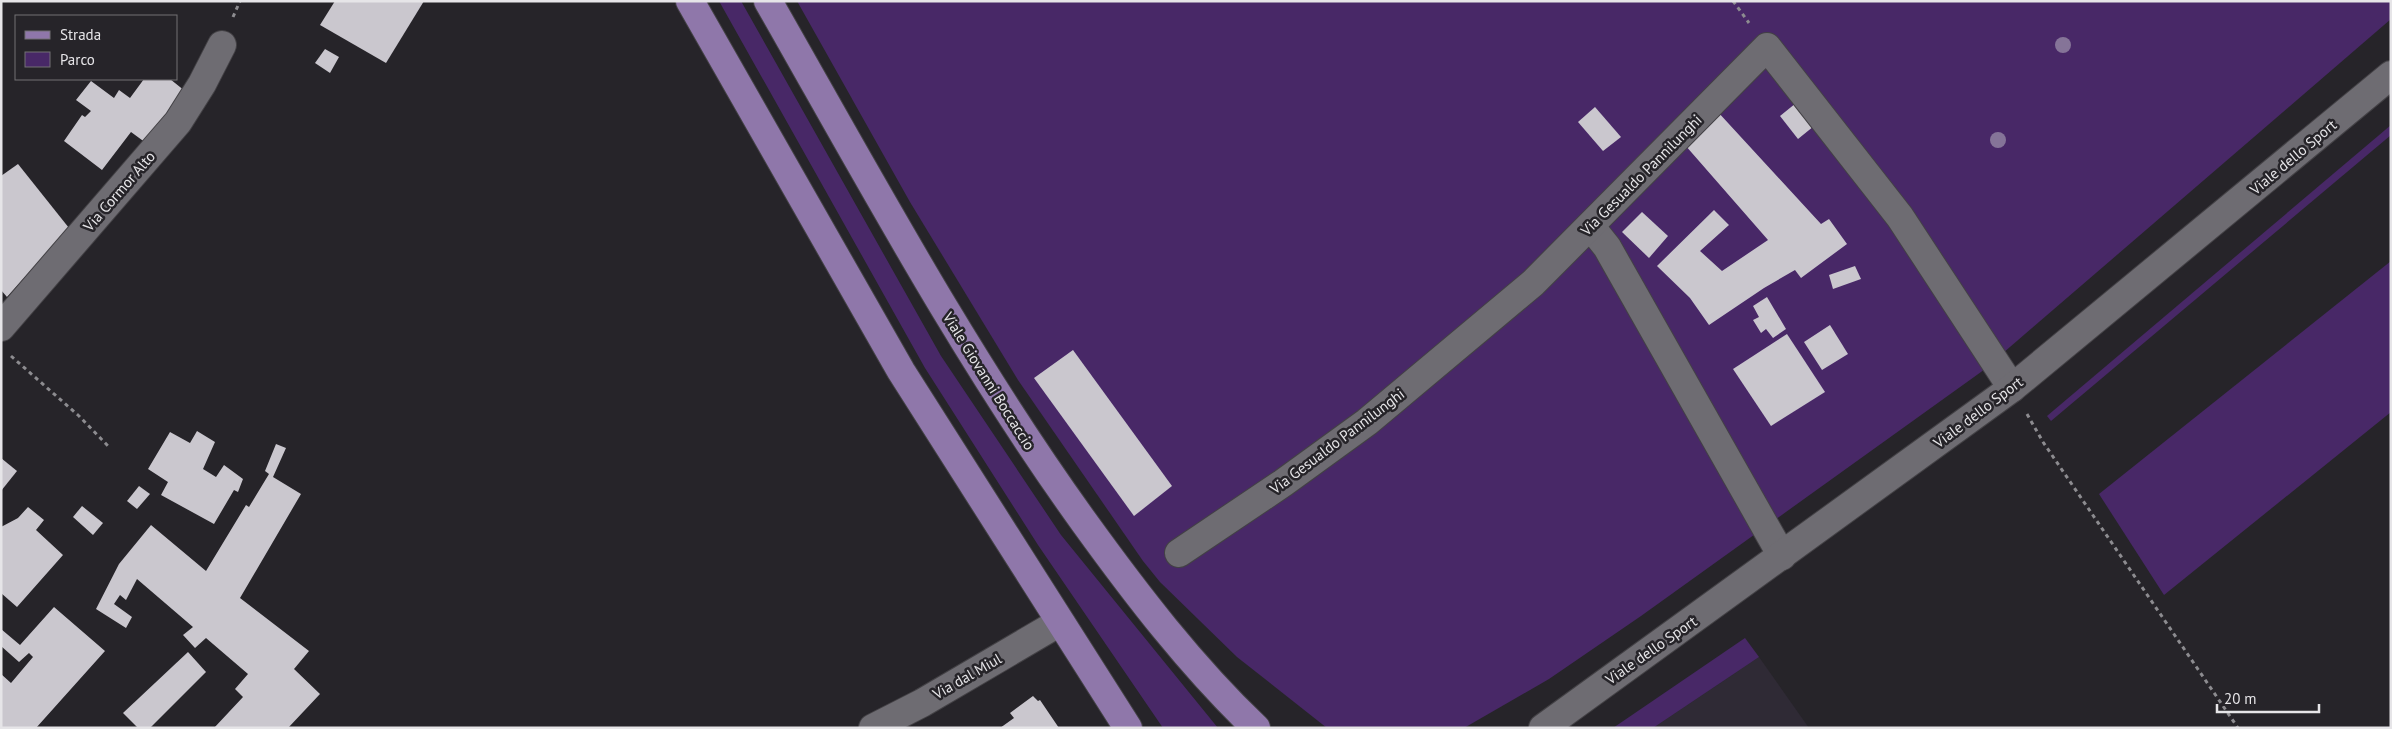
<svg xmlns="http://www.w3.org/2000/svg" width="2392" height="729" font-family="'PT Sans',sans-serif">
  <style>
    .built { fill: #2f2a35 }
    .green { fill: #482867 }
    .building { fill: #cac7ce }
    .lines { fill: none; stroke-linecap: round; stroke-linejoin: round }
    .minor-casing { stroke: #434145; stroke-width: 30 }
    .major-casing { stroke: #434145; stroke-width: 30 }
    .path { stroke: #8d8c90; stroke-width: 3; stroke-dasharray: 4 4; stroke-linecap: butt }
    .minor { stroke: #6e6c72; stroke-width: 28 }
    .major { stroke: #8f77aa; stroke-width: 28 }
    .tree { fill: #857498 }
    .labels { text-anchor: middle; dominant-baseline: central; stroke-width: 5; stroke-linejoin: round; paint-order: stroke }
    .street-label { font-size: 15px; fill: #e6e5e8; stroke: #262429 }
  </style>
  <rect width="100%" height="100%" fill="#262429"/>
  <path class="built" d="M1759,657L1809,728H1653Z"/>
  <g class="green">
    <path d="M719,1H741L941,356L1061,535L1218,728H1163L1038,545L925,368Z"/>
    <path d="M797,1H2391V19L1981,372L1641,616L1549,679L1464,728H1327L1237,657L1160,582L1143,561L1018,380L910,202Z"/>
    <path d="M2391,125V135L2051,421L2047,416Z"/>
    <path d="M2391,261V412L2164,595L2099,494Z"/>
    <path d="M1745,638L1759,657L1653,728H1613Z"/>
  </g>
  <g class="building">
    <path d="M335,1H424L386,63L320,25Z"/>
    <path d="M325,49L339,57L330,73L315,63Z"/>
    <path d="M144,79H170L185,91L146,143L131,132L102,170L64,141L82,115L85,117L91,111L76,100L91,81L114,98L119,90L130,98Z"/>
    <path d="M1801,99L1819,122L1798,139L1780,116Z"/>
    <path d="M1595,107L1621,137L1603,151L1578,122Z"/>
    <path d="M1717,111L1821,224L1829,219L1847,244L1801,278L1795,270L1764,288L1709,325L1690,298L1657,266L1714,210L1729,225L1700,251L1722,271L1768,240L1685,145Z"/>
    <path d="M18,164L69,228L7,297L1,290V176Z"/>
    <path d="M1642,212L1668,236L1649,258L1622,232Z"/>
    <path d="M1855,266L1861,279L1833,289L1829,275Z"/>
    <path d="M1767,297L1786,329L1773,338L1766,329L1761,333L1753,320L1759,317L1753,306Z"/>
    <path d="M1830,325L1848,354L1822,370L1804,342Z"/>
    <path d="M1787,334L1825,392L1771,426L1733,369Z"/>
    <path d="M1073,350L1172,486L1134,516L1034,378Z"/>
    <path d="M197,431L215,442L203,469L216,477L224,465L243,479L238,492L234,490L214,524L161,495L168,482L148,469L170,432L190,443Z"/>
    <path d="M276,444L286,448L273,477L301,494L240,598L309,651L294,669L320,694L288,728H214L243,697L235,689L248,674L206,638L195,648L183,635L193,627L137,579L126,600L120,595L114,604L132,617L126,628L96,609L119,564L151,525L206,571L246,505L249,507L269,474L265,471Z"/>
    <path d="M1,458L17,471L1,491Z"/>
    <path d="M139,486L150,494L137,509L127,501Z"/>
    <path d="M82,506L103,523L93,535L73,517Z"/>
    <path d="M28,507L44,520L36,530L63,555L17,607L1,593V527L18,518Z"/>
    <path d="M54,607L105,651L36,728H1V674L11,683L33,657L29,653L19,662L1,646V629L20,645Z"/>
    <path d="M188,652L206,672L150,728H138L123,713Z"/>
    <path d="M1033,696L1038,701L1040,700L1059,728H1000L1014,718L1010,713Z"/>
  </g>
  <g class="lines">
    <g class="minor-casing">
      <g id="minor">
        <path d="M1591,227L1607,247L1782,556"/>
        <path d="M1,327L178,122L202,84L222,45"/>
        <path d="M1179,553L1283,483L1367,422L1533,283L1767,47L1900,217L2012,388"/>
        <path d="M873,728L922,703L1060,622"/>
        <path d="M1543,728L2012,388L2391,75"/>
      </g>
    </g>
    <g class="major-casing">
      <g id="major">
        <path d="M690,1L901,371L1128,728"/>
        <path d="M768,1C869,178 965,357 1084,522C1136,594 1191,666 1256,728"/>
      </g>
    </g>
    <g class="path">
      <path d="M1733,1L1749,23"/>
      <path d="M233,17L240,1"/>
      <path d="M11,356L79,416L110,448"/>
      <path d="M2027,414L2043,442L2238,728"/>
    </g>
    <use href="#minor" class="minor"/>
    <use href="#major" class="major"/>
  </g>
  <g class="tree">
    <circle cx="2063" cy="45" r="8"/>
    <circle cx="1998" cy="140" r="8"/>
  </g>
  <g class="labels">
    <g class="street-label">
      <text transform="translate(2293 157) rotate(-40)">Viale dello Sport</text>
      <text transform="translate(1641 175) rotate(-45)">Via Gesualdo Pannilunghi</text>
      <text transform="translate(119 191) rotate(-49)">Via Cormor Alto</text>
      <text transform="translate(989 381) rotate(58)">Viale Giovanni Boccaccio</text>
      <text transform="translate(1978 412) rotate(-37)">Viale dello Sport</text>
      <text transform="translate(1337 441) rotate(-37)">Via Gesualdo Pannilunghi</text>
      <text transform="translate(1651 650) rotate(-35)">Viale dello Sport</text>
      <text transform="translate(967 676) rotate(-30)">Via dal Miul</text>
    </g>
  </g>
  <rect width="2392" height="729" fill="none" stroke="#e6e5e8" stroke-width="5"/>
  <rect x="15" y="15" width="162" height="65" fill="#262429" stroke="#737175"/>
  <rect x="25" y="31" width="25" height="8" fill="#8f77aa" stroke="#737175"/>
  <text x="60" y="40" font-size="15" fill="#e6e5e8">Strada</text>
  <rect x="25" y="52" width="25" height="15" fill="#482867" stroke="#737175"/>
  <text x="60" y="65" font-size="15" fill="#e6e5e8">Parco</text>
  <path d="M2217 704v8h102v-8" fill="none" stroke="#e6e5e8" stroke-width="2.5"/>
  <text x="2224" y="704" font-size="15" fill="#e6e5e8" stroke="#262429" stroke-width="4" paint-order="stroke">20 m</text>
</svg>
